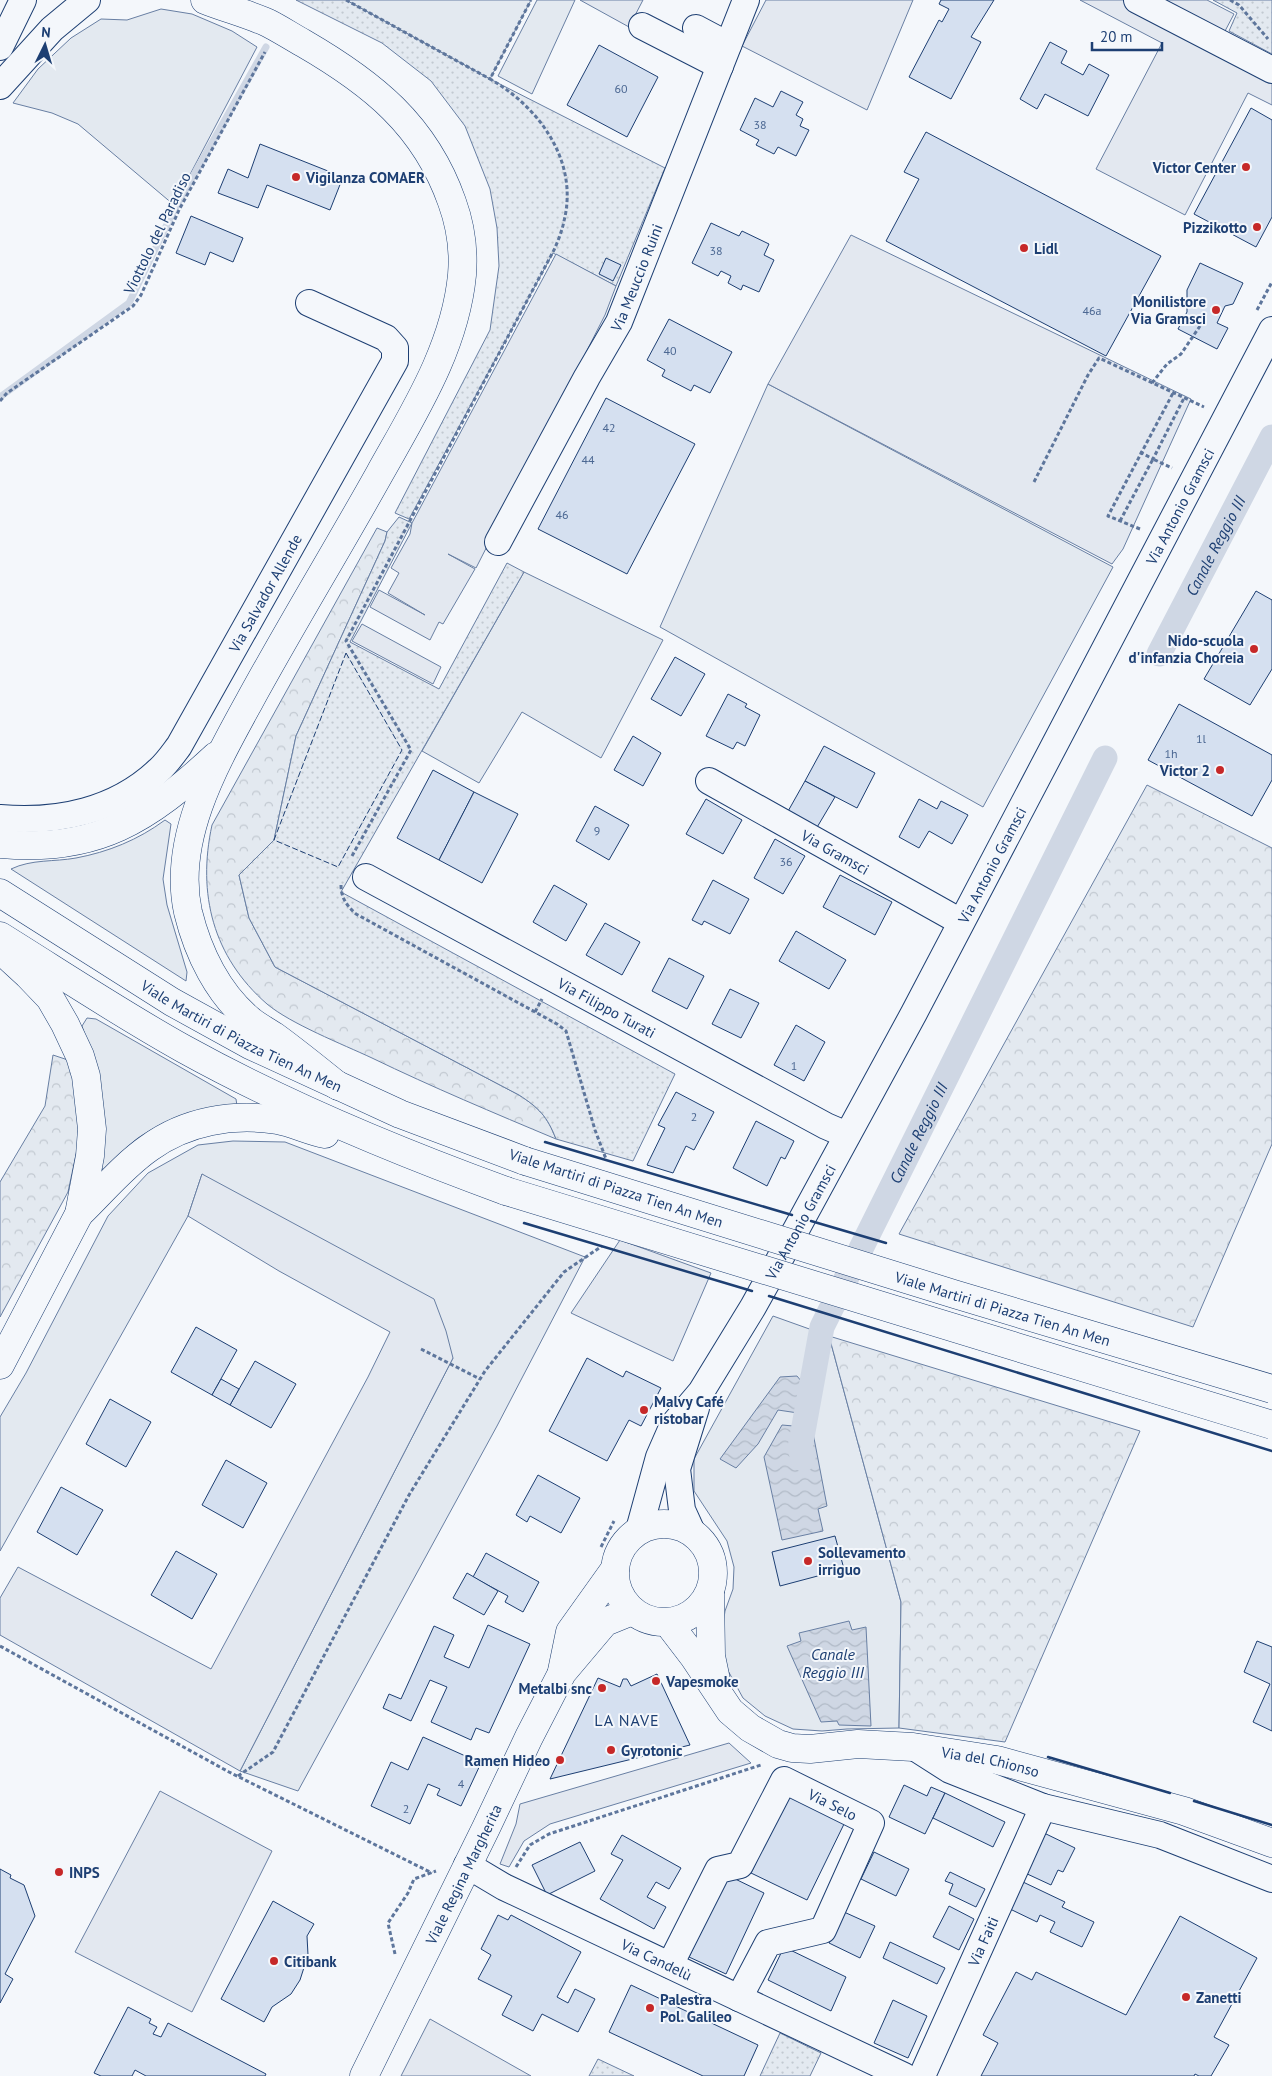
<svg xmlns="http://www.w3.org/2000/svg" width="1272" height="2076" font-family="'PT Sans',sans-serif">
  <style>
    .grass { fill: #e3e9f0; stroke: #687fa3 }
    .forest { fill: url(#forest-crowns); stroke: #687fa3 }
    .park { fill: url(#park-dots); stroke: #687fa3 }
    .parking { fill: #e3e8f0; stroke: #687fa3 }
    .water { fill: url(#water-waves); stroke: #687fa3 }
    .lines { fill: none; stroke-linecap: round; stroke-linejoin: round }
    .stream { stroke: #cfd7e4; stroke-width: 7 }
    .canal { stroke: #cfd7e4; stroke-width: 25 }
    .building { fill: #d5e0f0; stroke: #1d3f73 }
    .minor-casing { stroke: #1d3f73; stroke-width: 28 }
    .major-casing { stroke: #1d3f73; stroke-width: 29 }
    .highway-casing { stroke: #1d3f73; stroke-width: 29 }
    .path { stroke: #5e769c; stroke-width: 3; stroke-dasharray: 4 2.5; stroke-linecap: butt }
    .minor { stroke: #f4f7fb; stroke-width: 26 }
    .major { stroke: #f4f7fb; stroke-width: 28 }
    .highway { stroke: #f4f7fb; stroke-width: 28 }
    .highway-bridge-casing { stroke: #1d3f73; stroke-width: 29; stroke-linecap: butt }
    .highway-bridge { stroke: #f4f7fb; stroke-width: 28 }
    .fence { stroke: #1d3f73; stroke-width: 1; stroke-dasharray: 6 2.5; stroke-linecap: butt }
    .wall { stroke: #1d3f73; stroke-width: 2.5 }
    .poi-dot { fill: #c62828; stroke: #f4f7fb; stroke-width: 2 }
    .labels { text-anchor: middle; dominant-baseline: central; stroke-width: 4; stroke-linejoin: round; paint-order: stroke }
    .number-label { font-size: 12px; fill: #4b6792 }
    .poi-label { font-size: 15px; font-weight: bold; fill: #1d3f73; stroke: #f4f7fb; text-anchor: start }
    .street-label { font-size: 15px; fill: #1d3f73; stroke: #f4f7fb }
    .water-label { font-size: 16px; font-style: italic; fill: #1d3f73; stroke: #f4f7fb }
    .neighbourhood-label { font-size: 16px; letter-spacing: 1px; fill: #1d3f73; stroke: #f4f7fb }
  </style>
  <defs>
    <pattern id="forest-crowns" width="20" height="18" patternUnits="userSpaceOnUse" patternTransform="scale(1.25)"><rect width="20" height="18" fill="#e3e9f0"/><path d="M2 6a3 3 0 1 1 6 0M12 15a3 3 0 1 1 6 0" fill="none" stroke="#c2c9d1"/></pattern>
    <pattern id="park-dots" width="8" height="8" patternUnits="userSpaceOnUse" patternTransform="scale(1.25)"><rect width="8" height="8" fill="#e3e9f0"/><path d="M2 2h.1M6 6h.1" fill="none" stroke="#c2c9d1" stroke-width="1.8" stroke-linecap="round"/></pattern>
    <pattern id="water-waves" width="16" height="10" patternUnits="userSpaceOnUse" patternTransform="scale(1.25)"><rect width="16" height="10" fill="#cfd7e4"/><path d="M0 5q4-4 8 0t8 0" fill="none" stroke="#b1bac7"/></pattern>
  </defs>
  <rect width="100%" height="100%" fill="#f4f7fb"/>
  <g class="grass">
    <path d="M346,0H531L490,79Z"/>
    <path d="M537,0H575L532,94L498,76Z"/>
    <path d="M161,9L192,14L232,31L257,47L174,205L78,124L52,113L13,103L38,69L71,38L101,19L127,20Z"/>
    <path d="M768,384L1113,567L983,807L660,627Z"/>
    <path d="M524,572L663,640L601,758L522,712L479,783L422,751Z"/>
    <path d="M165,820L171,824L163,879L167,905L187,972L186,981L11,869C32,859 54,862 76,858C108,852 138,840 165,820Z"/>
    <path d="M87,1018L96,1019L236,1099L237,1106C204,1107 166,1119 138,1138C126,1147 115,1160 105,1171L100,1167L95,1067L82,1026Z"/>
    <path d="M233,1141L285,1142L585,1257L497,1426L298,1791L240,1771L453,1358L202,1174L188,1216L0,1551V1417L26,1373L108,1216L148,1173L198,1145Z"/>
    <path d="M773,1316L829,1336L901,1602L899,1728L847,1729L822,1731L793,1729L765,1716L743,1698L726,1667L721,1639L725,1611L733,1589L734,1567L727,1541L694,1491V1459Z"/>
  </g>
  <g class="forest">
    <path d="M377,528L387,532L385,541L296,736L274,840L239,875L249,918L275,967L519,1095C539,1108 547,1116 556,1139C494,1113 432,1087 372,1058C342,1044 291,1024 267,1004C213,957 197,894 212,825Z"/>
    <path d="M1147,785L1272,848V1144L1193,1327L899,1234Z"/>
    <path d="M53,1055L74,1062L82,1126L68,1192L0,1317V1182L45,1106Z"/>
    <path d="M829,1336L1140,1431L1005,1742L899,1728L901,1602Z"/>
  </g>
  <g class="park">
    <path d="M296,0H346L490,79L665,168L616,286L553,253L409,519L395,513L490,330L499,266L497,228L490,189L465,126L431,81L382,43Z"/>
    <path d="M1213,0H1272V54L1229,31L1237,13Z"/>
    <path d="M399,517L412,523L350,642L439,689L507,563L524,572L341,892L675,1074L633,1161L556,1139C547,1116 539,1108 519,1095L275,967L249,918L239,875L274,840L296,736L385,541L387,532Z"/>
    <path d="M780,2033L821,2053L810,2076H760Z"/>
    <path d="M598,2059L634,2076H589Z"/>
  </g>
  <g class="parking">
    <path d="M580,0H643L629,27Z"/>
    <path d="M766,0H913L867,110L742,46Z"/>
    <path d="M1080,0H1207L1234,14L1215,50L1272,80V105L1248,93L1185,215L1096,169L1162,43Z"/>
    <path d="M851,235L1191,399L1123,549L1112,564L768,384Z"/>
    <path d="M556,254L616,286L605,315L476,568L448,554L475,569L443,624L439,622L430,640L370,607L379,590L425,615L388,593L399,573L391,568L410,534L412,523Z"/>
    <path d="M362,624L441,667L433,684L352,641Z"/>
    <path d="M202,1174L434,1299L446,1331L453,1358L240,1771L0,1635V1598L18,1567L211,1669L368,1377L390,1332L279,1271L188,1216Z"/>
    <path d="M620,1240L711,1273L673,1361L571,1313Z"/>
    <path d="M729,1743L751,1763L550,1824L524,1841L509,1867L500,1864L516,1824L520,1804Z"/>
    <path d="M160,1791L272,1851L192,2012L75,1952Z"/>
    <path d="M430,2019L531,2076H401Z"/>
  </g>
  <g class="water">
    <path d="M797,1376L802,1382L798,1413L778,1410L758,1444L736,1468L720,1459L780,1377Z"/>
    <path d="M782,1425L805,1427V1433H813L827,1506L818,1509L823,1531L782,1540L764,1457Z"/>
    <path d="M849,1621L852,1630L866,1627L871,1726L839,1725L837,1721L821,1722L787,1646L801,1641L799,1633Z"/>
  </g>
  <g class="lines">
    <path class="stream" d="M0,397L129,303L173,212L266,47"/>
    <g class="canal">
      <path id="s1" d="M1159,654L1272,437"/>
      <path id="s2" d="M803,1459L800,1448L822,1327L1105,758"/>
    </g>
  </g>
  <g class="building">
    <path d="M941,0H994L971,37L981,42L951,99L909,77L939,20L942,22L949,9L939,4Z"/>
    <path d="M1050,42L1067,51L1061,63L1083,75L1089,64L1109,75L1088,116L1045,94L1037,109L1020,99Z"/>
    <path d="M599,45L658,77L627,137L567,105Z"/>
    <path d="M781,91L803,102L796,115L803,119L800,126L809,130L796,156L778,147L774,154L756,145L759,140L740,130L755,98L773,107Z"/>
    <path d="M1251,108L1272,120V217L1256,247L1194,214Z"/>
    <path d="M926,132L1161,256L1106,356L886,241L919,179L904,172Z"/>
    <path d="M260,144L343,177L330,210L267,185L258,208L218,193L228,169L248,178Z"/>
    <path d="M191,216L243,238L233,262L210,252L205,265L176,253Z"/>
    <path d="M711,223L739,236L742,231L769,244L764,255L774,260L759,292L743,285L741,290L728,283L731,276L721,271L718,276L692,263Z"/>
    <path d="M606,258L621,265L613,281L599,274Z"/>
    <path d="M1200,263L1243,283L1233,304L1225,306L1217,323L1228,328L1217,349L1178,329L1187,312V290Z"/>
    <path d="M669,319L732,352L710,393L694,385L691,391L662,376L665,370L647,360Z"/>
    <path d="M606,398L695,444L627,574L538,529Z"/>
    <path d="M1256,591L1272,600V669L1250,705L1204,679Z"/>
    <path d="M675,657L705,674L681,716L651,699Z"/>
    <path d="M728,694L747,704L745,707L760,715L745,746L737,742L733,749L706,736Z"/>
    <path d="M1179,704L1272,755V780L1252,816L1148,760Z"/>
    <path d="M633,736L661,753L643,786L614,770Z"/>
    <path d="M824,746L875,773L857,808L805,781Z"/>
    <path d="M433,770L474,792L439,860L397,838Z"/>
    <path d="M805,781L835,797L816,829L787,813Z"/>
    <path d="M474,792L518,814L482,883L439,860Z"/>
    <path d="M706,799L742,820L723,854L686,834Z"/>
    <path d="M919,799L937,809L941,801L968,815L952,844L929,831L919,848L899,837Z"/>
    <path d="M595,806L629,825L609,860L576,841Z"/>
    <path d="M775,839L805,856L783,894L754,878Z"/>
    <path d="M840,875L892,902L875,935L823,907Z"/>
    <path d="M713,880L749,899L730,934L704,921L702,925L692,920Z"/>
    <path d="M554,885L587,904L566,941L533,922Z"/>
    <path d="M605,923L640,942L622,975L586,955Z"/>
    <path d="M796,931L846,960L829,989L779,961Z"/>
    <path d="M669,958L704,976L687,1009L652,991Z"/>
    <path d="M730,989L759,1003L741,1038L712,1024Z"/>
    <path d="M796,1025L825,1042L804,1081L774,1065Z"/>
    <path d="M676,1092L714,1112L694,1150L686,1146L673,1173L647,1165L665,1128L658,1125Z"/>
    <path d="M756,1121L794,1141L785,1159L781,1157L767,1186L733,1168Z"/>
    <path d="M196,1327L237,1350L212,1395L171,1372Z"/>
    <path d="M587,1358L623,1377L626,1371L661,1388L641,1426L629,1420L607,1461L549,1431Z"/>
    <path d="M255,1361L296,1384L271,1428L230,1405Z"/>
    <path d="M221,1379L239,1389L230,1405L212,1395Z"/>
    <path d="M110,1399L151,1422L126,1467L86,1444Z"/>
    <path d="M226,1460L267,1483L243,1528L202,1505Z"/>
    <path d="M538,1475L580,1498L561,1533L530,1516L527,1522L516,1515Z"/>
    <path d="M61,1487L103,1510L77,1555L37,1532Z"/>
    <path d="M835,1536L844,1569L780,1586L772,1552Z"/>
    <path d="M176,1551L217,1574L192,1619L151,1595Z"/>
    <path d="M486,1553L539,1582L523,1612L505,1602L508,1596L473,1577Z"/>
    <path d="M467,1573L498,1591L484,1615L453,1598Z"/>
    <path d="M488,1625L530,1644L489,1733L476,1728L471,1740L431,1722L447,1687L430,1680L411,1721L383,1708L389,1694L401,1699L434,1626L454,1635L444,1657L469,1668Z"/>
    <path d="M1257,1641L1272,1647V1731L1253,1722L1270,1684L1244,1672Z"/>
    <path d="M657,1674L690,1745L550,1779L598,1678L620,1687L623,1679H627L631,1686Z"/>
    <path d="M423,1737L481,1763L461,1806L437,1795L440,1789L428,1784L410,1824L371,1806L391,1762L408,1770Z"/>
    <path d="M904,1785L927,1796L931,1787L945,1793L925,1834L889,1817Z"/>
    <path d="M945,1793L1005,1822L993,1847L933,1818Z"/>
    <path d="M789,1794L845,1822L807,1900L751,1873Z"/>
    <path d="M1042,1832L1075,1848L1063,1872L1058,1870L1051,1885L1023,1872Z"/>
    <path d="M622,1835L681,1868L669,1889L656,1882L647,1897L666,1907L654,1929L600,1899L623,1860L611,1854Z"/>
    <path d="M580,1842L595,1871L547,1895L532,1865Z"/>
    <path d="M874,1852L909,1869L896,1896L861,1879Z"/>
    <path d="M0,1869L11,1875L10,1878L24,1885L35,1916L5,1974L13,1979L0,2003Z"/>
    <path d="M950,1872L985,1889L976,1907L949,1894L953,1884L945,1881Z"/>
    <path d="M727,1875L764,1893L726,1974L689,1957Z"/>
    <path d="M1023,1882L1065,1902L1062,1907L1094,1922L1082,1947L1050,1932L1055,1922L1040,1915L1037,1922L1010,1909Z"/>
    <path d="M273,1901L314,1924L307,1936L308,1955L300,1980L291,1994L272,2007L264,2022L221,1999Z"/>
    <path d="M949,1906L974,1919L959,1950L933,1937Z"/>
    <path d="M844,1912L875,1926L860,1958L829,1943Z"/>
    <path d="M498,1915L508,1920L511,1915L581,1952L557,1997L568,2003L575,1989L595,1999L578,2032L542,2014L533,2031L502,2015L512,1996L478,1979L491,1955L481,1949Z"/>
    <path d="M1180,1916L1257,1958L1214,2037L1229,2045L1211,2076H1199L1195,2074L1194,2076H981L998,2043L983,2035L1016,1972L1032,1980L1036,1972L1126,2015Z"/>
    <path d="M890,1942L945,1968L937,1984L883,1958Z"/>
    <path d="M784,1947L846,1977L831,2011L768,1980Z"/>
    <path d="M631,1985L758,2045L744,2076H703L609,2032Z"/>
    <path d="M893,2000L927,2016L908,2058L874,2043Z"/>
    <path d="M128,2007L151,2019L149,2023L157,2027L153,2034L161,2037L168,2023L266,2074L265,2076H146L135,2070L132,2076H101L94,2073Z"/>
  </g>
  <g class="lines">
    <g class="minor-casing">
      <g id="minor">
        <path d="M1137,0L1272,70"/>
        <path d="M642,26L720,66"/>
        <path d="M696,28L728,45"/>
        <path d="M0,47L23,0"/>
        <path d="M0,86L52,29L87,0"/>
        <path id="s3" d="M498,542L587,377L619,322L746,0"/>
        <path id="s4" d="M709,781L961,922"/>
        <path id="s5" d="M0,818C58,823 116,811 159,770C167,763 173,754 179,746L395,361V348L386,338L309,303"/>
        <path id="s6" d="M366,877L826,1126L847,1135"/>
        <path id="s7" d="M639,1530L659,1457L673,1425L701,1392L753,1307L797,1228L914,1013L1272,330"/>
        <path d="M692,1532L682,1510L677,1469L696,1408"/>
        <path d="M914,1747L950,1770L1043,1807L1160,1835L1272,1879"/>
        <path id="s8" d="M467,1865L504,1887L904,2076"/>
        <path id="s9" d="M670,1965L718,1870L740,1865L784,1780L871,1823L823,1930L768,1943L739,1998"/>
        <path id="s10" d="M922,2076L1043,1807"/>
      </g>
    </g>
    <g class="major-casing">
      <g id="major">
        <circle cx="664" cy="1573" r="49"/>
        <path d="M710,1593L711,1656L717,1685"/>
        <path id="s11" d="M668,1623L694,1657L730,1711L750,1728L778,1744L792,1748L810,1749L858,1744L913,1747L997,1760L1184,1811L1272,1843"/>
        <path d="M562,1671L570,1632L615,1569"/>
        <path id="s12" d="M364,2076L486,1828L529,1737L562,1673L605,1622L632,1611"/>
      </g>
    </g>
    <g class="highway-casing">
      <g id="highway">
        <path d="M205,0C225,8 248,14 268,23C280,29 292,37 303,43C372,83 425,125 452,202C460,224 464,251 462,275C455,348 414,412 380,473C337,550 291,625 249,702C215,764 172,839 188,912C198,953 218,994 251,1021C258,1027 267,1031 274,1036C296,1052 317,1069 338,1086"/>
        <path d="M0,844C97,853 148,819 216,756"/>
        <path id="s13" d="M0,893L172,1002L250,1045L400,1114L525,1161"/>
        <path d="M0,936C61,974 121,1014 184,1049C287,1106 396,1151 506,1191"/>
        <path d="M79,1214C102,1192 123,1166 149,1148C186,1121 233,1113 277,1120C294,1123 309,1131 325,1134"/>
        <path d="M0,1365L79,1214L90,1156L92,1129L86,1076L80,1056L65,1024L50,998L28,975L4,953"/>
      </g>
    </g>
    <g class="path">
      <path d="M346,0L490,79"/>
      <path d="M1230,0L1239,5L1268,39"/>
      <path d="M1257,310L1272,282"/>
      <path d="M1152,383L1167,364L1181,354L1200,326"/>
      <path d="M0,401L7,393L133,306L141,295L179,210L265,52"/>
      <path d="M1140,452L1153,459L1184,398"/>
      <path d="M1034,482L1088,375L1099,358L1204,407"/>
      <path d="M1120,521L1153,459L1172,468"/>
      <path d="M1140,529L1108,516L1173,393"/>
      <path d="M352,856L411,750L346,641L554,250C558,241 562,231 564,221C579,161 539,107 490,79L531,0"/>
      <path d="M341,885C341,898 347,906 356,914L557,1024L566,1031L595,1130L606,1159"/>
      <path d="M535,1012L542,999"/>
      <path d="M421,1349L480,1379"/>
      <path d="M601,1547L614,1521"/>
      <path d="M0,1646L229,1772L432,1873"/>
      <path d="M238,1776L273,1752L409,1495L485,1371L564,1272L602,1246"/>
      <path d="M516,1867L530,1845L549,1834L761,1765"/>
      <path d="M395,1954L388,1923L408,1893L414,1879L436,1871"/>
    </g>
    <use href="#minor" class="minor"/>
    <use href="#major" class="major"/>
    <use href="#highway" class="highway"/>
    <g class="highway-bridge-casing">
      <g id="highway-bridge">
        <path id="s14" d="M525,1161L954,1294L1272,1389"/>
        <path d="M506,1191L1272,1425"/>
      </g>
    </g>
    <use href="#highway-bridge" class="highway-bridge"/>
    <path class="fence" d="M346,653L402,750L338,867L274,840Z"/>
    <g class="wall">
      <path d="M545,1142L792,1215"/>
      <path d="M811,1221L886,1243"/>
      <path d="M524,1223L752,1291"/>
      <path d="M769,1296L1272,1451"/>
      <path d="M1048,1757L1170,1793"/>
      <path d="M1194,1801L1272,1825"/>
    </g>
  </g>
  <g class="poi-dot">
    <circle cx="1246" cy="167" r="5"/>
    <circle cx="296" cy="177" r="5"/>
    <circle cx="1257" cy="227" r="5"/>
    <circle cx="1024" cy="248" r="5"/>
    <circle cx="1216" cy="310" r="5"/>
    <circle cx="1254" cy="649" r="5"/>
    <circle cx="1220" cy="770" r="5"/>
    <circle cx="644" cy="1410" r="5"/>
    <circle cx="808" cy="1561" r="5"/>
    <circle cx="656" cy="1681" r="5"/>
    <circle cx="602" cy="1688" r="5"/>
    <circle cx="611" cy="1750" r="5"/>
    <circle cx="560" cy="1760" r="5"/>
    <circle cx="59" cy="1872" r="5"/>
    <circle cx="274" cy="1961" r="5"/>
    <circle cx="1186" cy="1997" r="5"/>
    <circle cx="650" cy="2008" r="5"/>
  </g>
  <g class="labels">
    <g class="number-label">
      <text x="621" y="88">60</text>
      <text x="760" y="124">38</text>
      <text x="716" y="250">38</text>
      <text x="1092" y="310">46a</text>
      <text x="670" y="350">40</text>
      <text x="609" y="427">42</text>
      <text x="588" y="459">44</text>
      <text x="562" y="514">46</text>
      <text x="1201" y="738">1l</text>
      <text x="1171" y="753">1h</text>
      <text x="597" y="830">9</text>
      <text x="786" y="861">36</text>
      <text x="794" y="1065">1</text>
      <text x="694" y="1116">2</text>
      <text x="461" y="1783">4</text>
      <text x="406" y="1808">2</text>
    </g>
    <g class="poi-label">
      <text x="1236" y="167" text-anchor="end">Victor Center</text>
      <text x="306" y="177">Vigilanza COMAER</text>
      <text x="1247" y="227" text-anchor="end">Pizzikotto</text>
      <text x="1034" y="248">Lidl</text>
      <text x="1206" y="301" text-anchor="end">Monilistore<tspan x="1206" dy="17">Via Gramsci</tspan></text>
      <text x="1244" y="640" text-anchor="end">Nido-scuola<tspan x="1244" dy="17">d'infanzia Choreia</tspan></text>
      <text x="1210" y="770" text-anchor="end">Victor 2</text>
      <text x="654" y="1401">Malvy Café<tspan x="654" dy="17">ristobar</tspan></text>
      <text x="818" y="1552">Sollevamento<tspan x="818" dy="17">irriguo</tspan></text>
      <text x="666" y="1681">Vapesmoke</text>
      <text x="592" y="1688" text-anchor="end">Metalbi snc</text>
      <text x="621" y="1750">Gyrotonic</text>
      <text x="550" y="1760" text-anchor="end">Ramen Hideo</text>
      <text x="69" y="1872">INPS</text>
      <text x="284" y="1961">Citibank</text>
      <text x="1196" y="1997">Zanetti</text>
      <text x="660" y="1999">Palestra<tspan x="660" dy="17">Pol. Galileo</tspan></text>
    </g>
    <g class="street-label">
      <text transform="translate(157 233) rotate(-64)">Viottolo del Paradiso</text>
      <text stroke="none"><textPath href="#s3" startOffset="299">Via Meuccio Ruini</textPath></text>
      <text stroke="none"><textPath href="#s7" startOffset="1161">Via Antonio Gramsci</textPath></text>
      <text stroke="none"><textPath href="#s5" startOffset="378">Via Salvador Allende</textPath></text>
      <text stroke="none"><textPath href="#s4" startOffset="145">Via Gramsci</textPath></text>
      <text stroke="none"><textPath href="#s7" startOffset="756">Via Antonio Gramsci</textPath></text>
      <text stroke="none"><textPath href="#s6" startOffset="274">Via Filippo Turati</textPath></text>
      <text stroke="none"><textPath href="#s13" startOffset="281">Viale Martiri di Piazza Tien An Men</textPath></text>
      <text transform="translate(616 1188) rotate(18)">Viale Martiri di Piazza Tien An Men</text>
      <text stroke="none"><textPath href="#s7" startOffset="351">Via Antonio Gramsci</textPath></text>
      <text stroke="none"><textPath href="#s14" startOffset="500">Viale Martiri di Piazza Tien An Men</textPath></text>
      <text stroke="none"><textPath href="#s11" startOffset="381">Via del Chionso</textPath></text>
      <text stroke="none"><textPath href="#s9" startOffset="279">Via Selo</textPath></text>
      <text stroke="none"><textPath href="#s12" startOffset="225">Viale Regina Margherita</textPath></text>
      <text stroke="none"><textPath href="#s10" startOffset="148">Via Faiti</textPath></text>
      <text stroke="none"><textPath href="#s8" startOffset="212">Via Candelù</textPath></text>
    </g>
    <g class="water-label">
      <text stroke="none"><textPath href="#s1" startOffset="122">Canale Reggio III</textPath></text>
      <text stroke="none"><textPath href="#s2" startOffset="351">Canale Reggio III</textPath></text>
      <text x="833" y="1654">Canale<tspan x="833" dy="18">Reggio III</tspan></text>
    </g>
    <g class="neighbourhood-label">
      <text x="627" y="1720">LA NAVE</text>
    </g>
  </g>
  <g transform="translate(45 45) rotate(5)" stroke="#f4f7fb" stroke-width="4" paint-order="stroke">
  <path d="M0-4L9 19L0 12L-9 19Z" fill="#1d3f73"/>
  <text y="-8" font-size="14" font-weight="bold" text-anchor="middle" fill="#1d3f73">N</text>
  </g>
  <path d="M1092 42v8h70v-8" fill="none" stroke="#1d3f73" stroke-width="2.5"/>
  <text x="1100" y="42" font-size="15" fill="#1d3f73" stroke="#f4f7fb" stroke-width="4" paint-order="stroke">20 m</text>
</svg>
